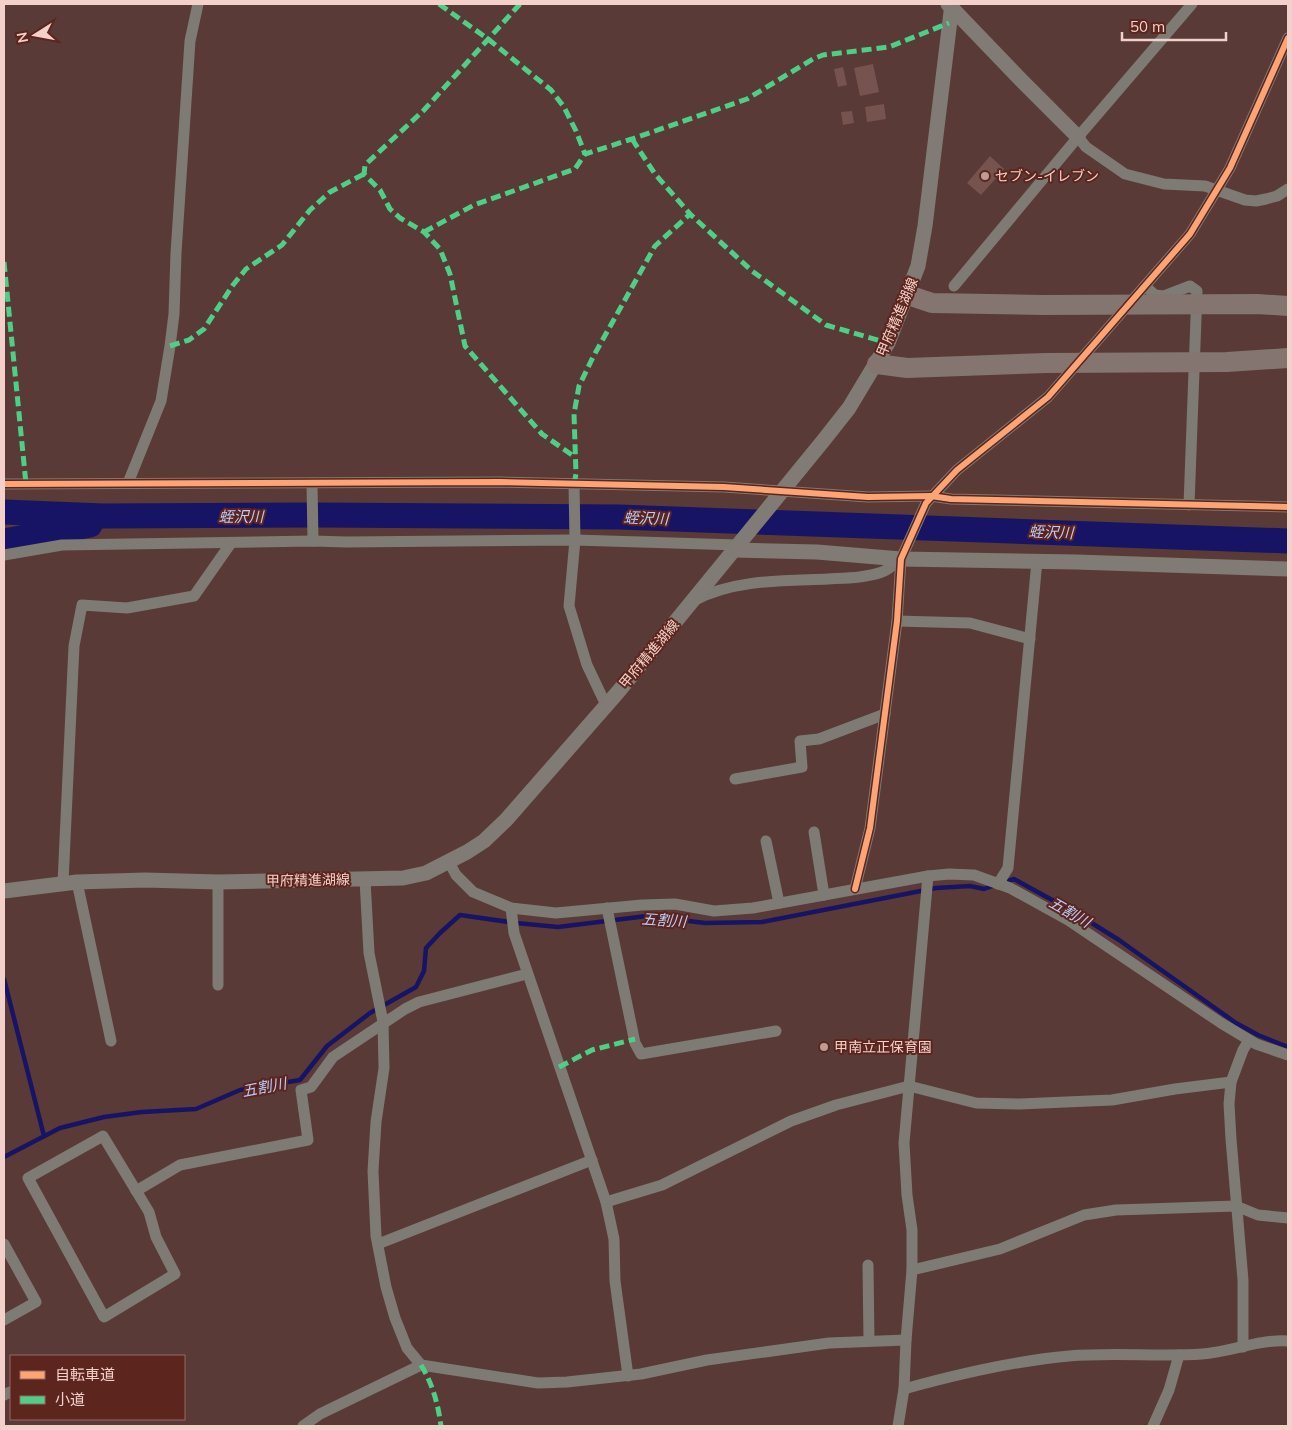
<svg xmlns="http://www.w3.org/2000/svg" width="1292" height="1430" font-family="Mulish,'Noto Sans JP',sans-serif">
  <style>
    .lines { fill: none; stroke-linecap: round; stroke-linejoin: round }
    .stream { stroke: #171465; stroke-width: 4.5 }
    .river { stroke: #171465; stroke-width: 25 }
    .building { fill: #76534e }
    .street { stroke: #7d7b74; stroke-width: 11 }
    .secondary { stroke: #817b75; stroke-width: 15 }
    .highway { stroke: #847571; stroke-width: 20 }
    .highway-bridge { stroke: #847571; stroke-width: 20 }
    .quiet { stroke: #4dcf88; stroke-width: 5; stroke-dasharray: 10 5; stroke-linecap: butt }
    .cycleway-casing { stroke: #5c251d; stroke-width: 9 }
    .cycleway { stroke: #fda474; stroke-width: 6 }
    .poi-dot { fill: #be9c96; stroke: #5c251d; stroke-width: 2 }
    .labels { text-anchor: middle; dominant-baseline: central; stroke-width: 4; stroke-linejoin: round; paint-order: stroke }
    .poi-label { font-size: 14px; fill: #f4d0ca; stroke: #5c251d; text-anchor: start }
    .street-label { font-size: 14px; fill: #f4d0ca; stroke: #5c251d }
    .water-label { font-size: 15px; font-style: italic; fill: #bacbfc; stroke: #5c251d }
  </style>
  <rect width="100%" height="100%" fill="#593a36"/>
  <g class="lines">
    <g class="stream">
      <path d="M1002,883L1014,879L1074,912L1119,940L1236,1023L1258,1035L1288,1047"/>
      <path d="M4,979L44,1136"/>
      <path d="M4,1157L60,1128L104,1117L142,1112L196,1109L240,1090L300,1080L327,1046L370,1013L416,987L424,971L426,948L440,933L460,915L516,923L558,927L647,916L705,923L762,922L936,888L970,886L984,889L995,885"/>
    </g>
    <g class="river">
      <path d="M4,512L103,516L316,515L619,517L1288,541"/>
      <path d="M4,541L90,525"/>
    </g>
  </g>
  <g class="building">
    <path d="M873,64L879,92L860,96L854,68Z"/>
    <path d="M843,67L847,85L838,87L834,69Z"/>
    <path d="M884,104L886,119L867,122L865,107Z"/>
    <path d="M852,111L854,123L843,125L841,112Z"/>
    <path d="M990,156L1004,169L981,195L967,183Z"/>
  </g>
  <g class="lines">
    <g class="street">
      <path d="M1078,137L1086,147L1125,174L1164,184L1205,186L1245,200L1256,201L1266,199L1277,196L1288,189"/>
      <path d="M954,286L1078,137L1192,4"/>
      <path d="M1145,286L1155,295L1164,296L1190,286L1197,291L1189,505"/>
      <path d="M128,483L161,401L170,346L174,314L176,253L190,41L198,4"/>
      <path d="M312,483L313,541"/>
      <path d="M4,484L500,482L724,487L868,497L931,496L951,499L1288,507"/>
      <path d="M574,484L575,540L569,606L587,665L606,705"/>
      <path d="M4,555L62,545L313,541L346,542L575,540L738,545"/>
      <path d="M695,600C736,579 784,581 828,579C846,578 865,578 882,572C889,570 895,563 901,559"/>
      <path d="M897,621L970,623L1030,639"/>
      <path d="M735,779L802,767L800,741L819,739L885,714"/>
      <path d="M814,832L824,895"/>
      <path d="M766,841L779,903"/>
      <path d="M449,862L456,875L473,892L511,908L556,913L642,905L675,904L714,911L753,908L928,876L949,874L974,875L1010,888L1068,920L1221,1023L1256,1044L1288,1055"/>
      <path d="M365,880L369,953L383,1022L384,1068L376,1122L373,1171L376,1236L386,1287L395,1318L407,1348L421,1365"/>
      <path d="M77,882L111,1041"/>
      <path d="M63,883L74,646L82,605L127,608L194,596L231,543"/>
      <path d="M998,884L1008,868L1037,561"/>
      <path d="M855,889L870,828L897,621L901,559L926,503L957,470L1048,397L1190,234L1230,168L1288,38"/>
      <path d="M511,908L514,933L606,1202L614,1239L615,1281L628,1376"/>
      <path d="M607,908L635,1043L641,1054L776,1031"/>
      <path d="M218,985V882"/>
      <path d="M103,1136L149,1212L156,1237L175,1274L104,1317L28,1178Z"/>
      <path d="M136,1191L180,1165L308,1140L301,1090L311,1087L333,1057L405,1009L419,1002L527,974"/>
      <path d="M606,1202L662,1185L791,1121L836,1105L909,1086L976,1103L1020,1104L1112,1100L1175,1089L1231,1082"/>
      <path d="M4,1244L36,1302L4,1320"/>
      <path d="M378,1244L592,1160"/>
      <path d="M868,1265L869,1341"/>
      <path d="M912,1270L1000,1249L1084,1215L1116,1210L1236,1206L1258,1215L1288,1218"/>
      <path d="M1243,1347V1280L1231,1139L1229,1104L1231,1082L1243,1050L1249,1040"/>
      <path d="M904,1389C958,1374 1013,1361 1069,1356C1113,1352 1158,1357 1202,1354C1232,1352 1258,1339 1288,1341"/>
      <path d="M4,1395L10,1392"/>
      <path d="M303,1426L320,1414L421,1365L538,1383L567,1382L641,1374L707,1360L829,1343L906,1340"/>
      <path d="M898,1426L904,1389L906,1340L912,1270V1230L907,1195L904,1143L928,876"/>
      <path d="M1153,1426L1169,1390L1179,1355"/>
    </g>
    <g class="secondary">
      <path d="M948,4L1022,81L1078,137"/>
      <path d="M734,550L817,552L901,559L1076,562L1288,569"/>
      <path d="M4,891L77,882L145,880L218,882L403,878L426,873L467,852L484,841L506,820L618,692L823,441L849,408L888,343L918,266L925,226L952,4"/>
    </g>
    <g class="highway">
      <path d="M908,295L932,303L1043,305"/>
      <path d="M877,364L907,368L1046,363"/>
    </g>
    <g class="highway-bridge">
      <path d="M1043,305L1257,304L1288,306"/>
      <path d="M1046,363L1227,362L1288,358"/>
    </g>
    <g class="quiet">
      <path d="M439,4L488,39L551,90L564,107L576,131L585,154"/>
      <path d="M520,4L424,110L365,165L364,174L380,190L390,209L400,218L424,232L440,249L450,274L465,346L542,434L575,457"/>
      <path d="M632,139L655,174L690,214L752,271L826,325L888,343"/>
      <path d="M424,232L474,205L575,169L585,154L632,139L747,99L813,59L823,55L889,47L949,23"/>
      <path d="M4,262L26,484"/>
      <path d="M170,346L189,340L204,329L233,285L246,269L282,245L310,210L330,192L364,174"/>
      <path d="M574,484L576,474L574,414L579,386L593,357L655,246L690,214"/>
      <path d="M559,1067L592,1050L635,1039"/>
      <path d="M421,1365C433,1385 438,1404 441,1426"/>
    </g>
    <g class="cycleway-casing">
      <g id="cycleway">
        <path d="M4,484L500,482L724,487L868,497L931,496L951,499L1288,507"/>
        <path d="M855,889L870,828L897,621L901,559L926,503L957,470L1048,397L1190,234L1230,168L1288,38"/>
      </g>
    </g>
    <use href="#cycleway" class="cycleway"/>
  </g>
  <g class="poi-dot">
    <circle cx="985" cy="176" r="5"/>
    <circle cx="824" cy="1047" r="5"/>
  </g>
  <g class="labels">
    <g class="poi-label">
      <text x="995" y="176">セブン-イレブン</text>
      <text x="834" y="1047">甲南立正保育園</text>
    </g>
    <g class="street-label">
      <text transform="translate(897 317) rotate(-67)">甲府精進湖線</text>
      <text transform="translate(649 654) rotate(-50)">甲府精進湖線</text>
      <text transform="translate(308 880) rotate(-1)">甲府精進湖線</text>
    </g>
    <g class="water-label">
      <text x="241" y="516">蛭沢川</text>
      <text transform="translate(646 518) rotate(2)">蛭沢川</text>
      <text transform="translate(1051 532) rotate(2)">蛭沢川</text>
      <text transform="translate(1070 912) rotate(30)">五割川</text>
      <text transform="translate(664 920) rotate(4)">五割川</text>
      <text transform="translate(264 1087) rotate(-11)">五割川</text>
    </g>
  </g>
  <rect width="1292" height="1430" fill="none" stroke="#f4d0ca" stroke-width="10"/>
  <rect x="10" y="1355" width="175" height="65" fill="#5c251d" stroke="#996962"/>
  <rect x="20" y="1371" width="25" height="8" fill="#fda474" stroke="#996962"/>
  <text x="55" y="1380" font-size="15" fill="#f4d0ca">自転車道</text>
  <rect x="20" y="1396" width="25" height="8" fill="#4dcf88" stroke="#996962"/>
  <text x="55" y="1405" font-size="15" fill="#f4d0ca">小道</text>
  <g transform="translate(35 35) rotate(259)" stroke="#5c251d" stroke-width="4" paint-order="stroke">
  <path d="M0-4L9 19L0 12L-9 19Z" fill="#f4d0ca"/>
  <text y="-8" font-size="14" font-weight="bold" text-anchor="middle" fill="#f4d0ca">N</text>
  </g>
  <path d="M1122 32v8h104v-8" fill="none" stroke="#f4d0ca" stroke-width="2.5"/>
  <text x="1130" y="32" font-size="15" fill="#f4d0ca" stroke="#5c251d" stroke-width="4" paint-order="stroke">50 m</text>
</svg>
